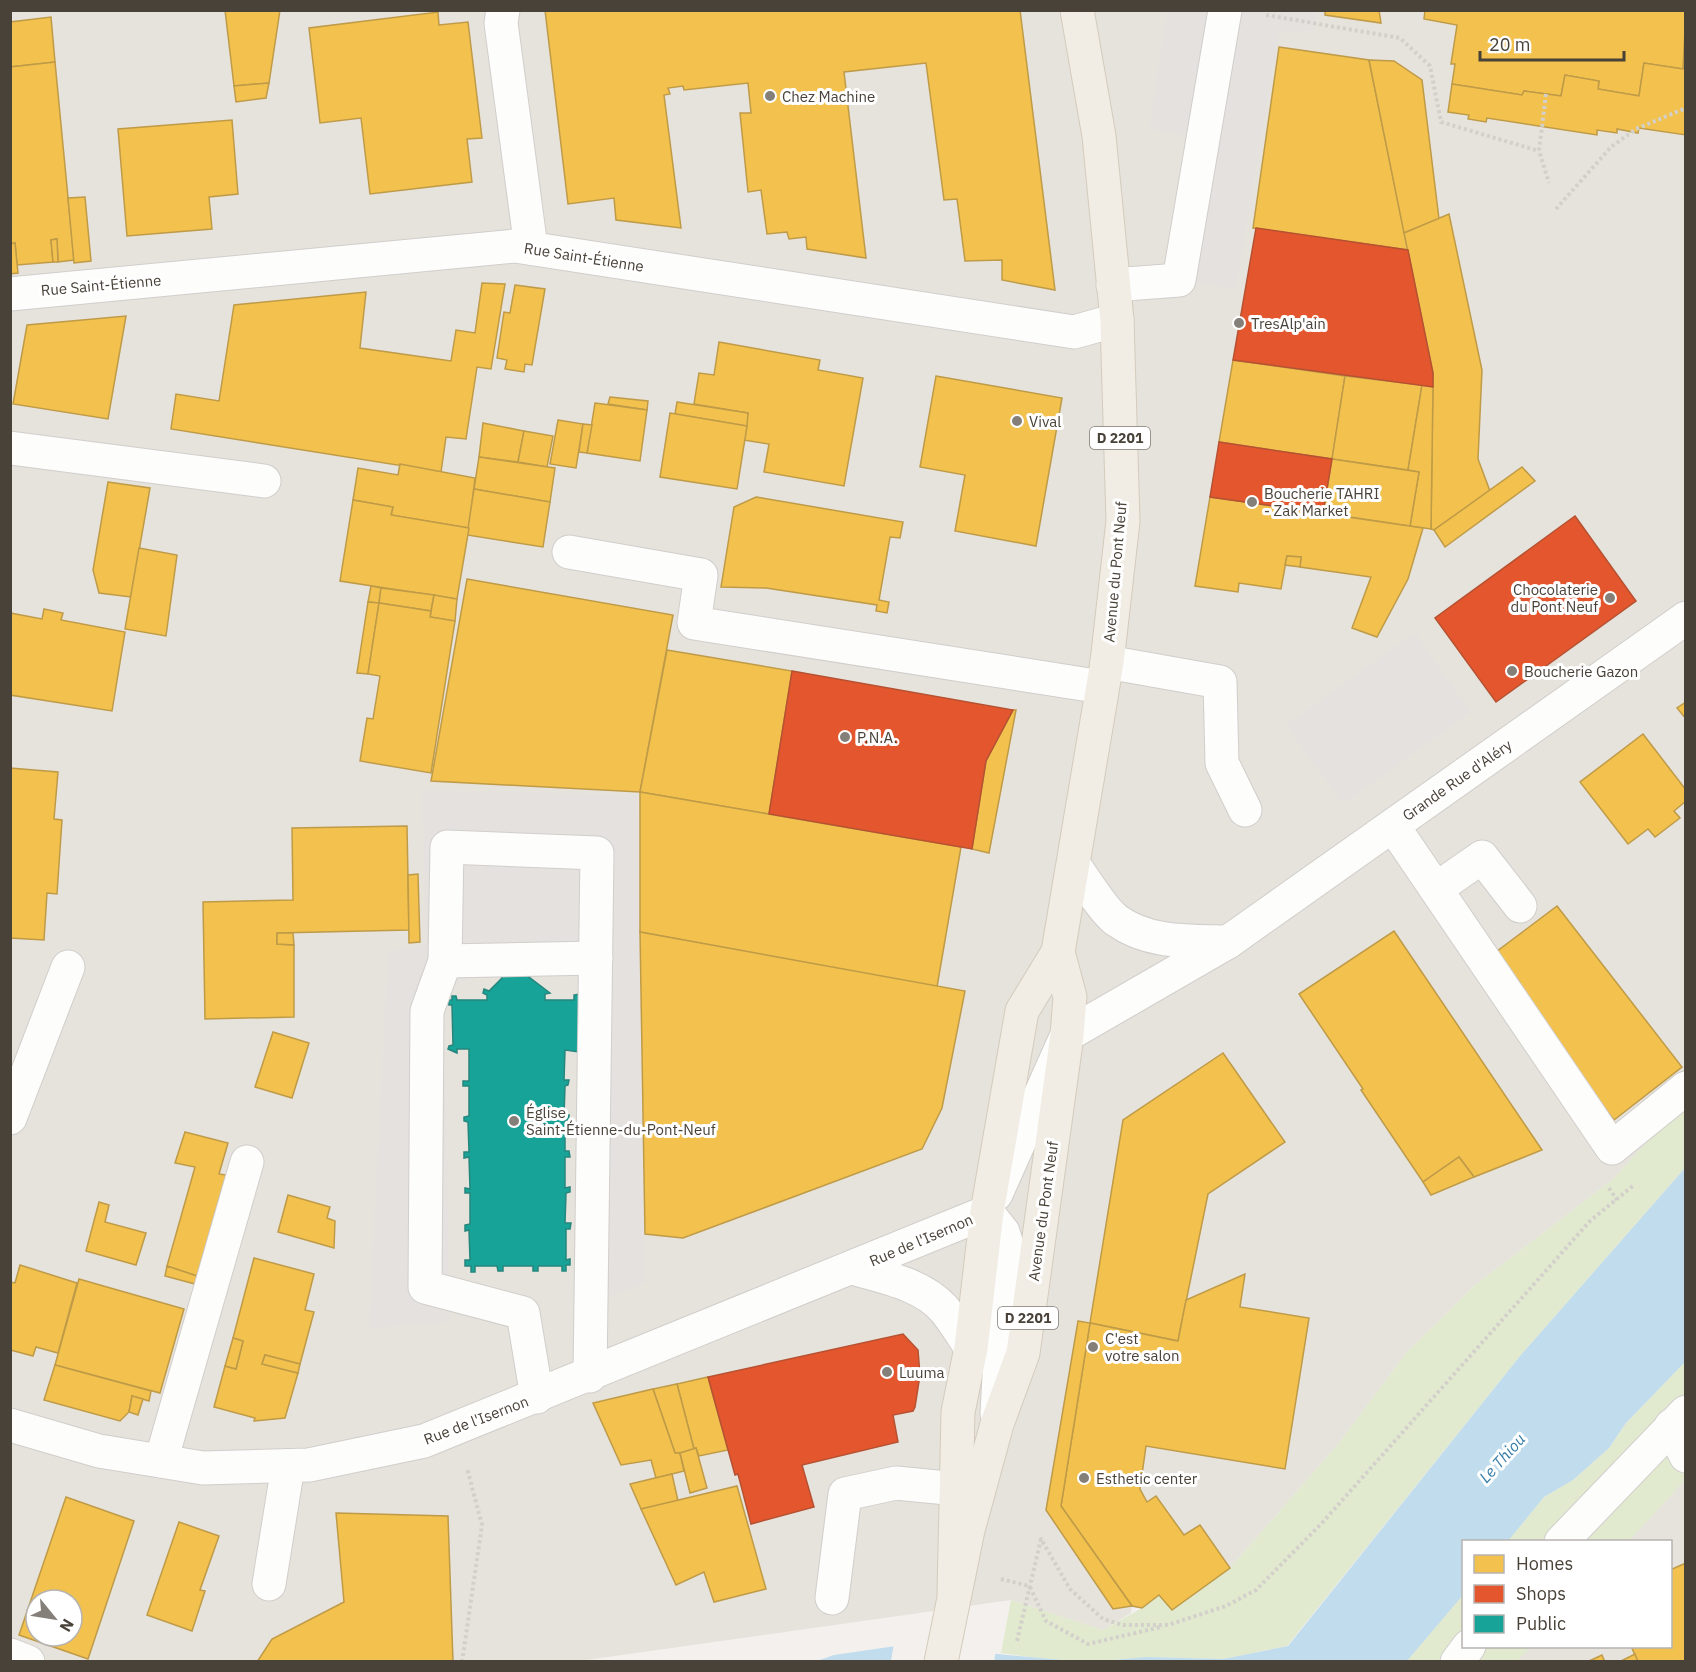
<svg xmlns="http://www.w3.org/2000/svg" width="1696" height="1672" font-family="'IBM Plex Sans',sans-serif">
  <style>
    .residential { fill: #e6e2dc; fill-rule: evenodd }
    .green { fill: #e1eacf }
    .parking { fill: #e5e1de }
    .water { fill: #c1dded }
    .pier { fill: #f3f0ed }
    .homes { fill: #f2c14e; stroke: #bf9b48; stroke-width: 1.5; fill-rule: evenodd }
    .shops { fill: #e4572e; stroke: #b65131; stroke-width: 1.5 }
    .public { fill: #17a398; stroke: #26867c; stroke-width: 1.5 }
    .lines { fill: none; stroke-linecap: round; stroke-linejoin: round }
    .minor-casing { stroke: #d1cecb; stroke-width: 35 }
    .major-casing { stroke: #d4cbbc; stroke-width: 35 }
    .path { stroke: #d3d0cb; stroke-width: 4; stroke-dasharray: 3 3; stroke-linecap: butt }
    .minor { stroke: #fdfdfc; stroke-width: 33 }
    .major { stroke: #f1ede5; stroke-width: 33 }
    .poi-dot { fill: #847f78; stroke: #fff; stroke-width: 2 }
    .labels { text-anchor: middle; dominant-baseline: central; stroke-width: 6; stroke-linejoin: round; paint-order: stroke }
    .shield { fill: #fff; stroke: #807b74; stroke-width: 1.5 }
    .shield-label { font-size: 14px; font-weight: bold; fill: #494239 }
    .poi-label { font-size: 15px; fill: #494239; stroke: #fff; text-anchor: start }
    .street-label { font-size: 15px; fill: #494239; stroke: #fff }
    .water-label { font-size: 16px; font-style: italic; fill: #357ca7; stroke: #fff }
  </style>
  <rect width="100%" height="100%" fill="#f3f0ed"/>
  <g class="residential">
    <path d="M10,11H1685V1101L1612,1180L1474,1286L1406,1353L1339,1443L1230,1568L1172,1610L1132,1606L1131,1613L1103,1630L1011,1600L572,1662L11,1661ZM36,1600H72V1636H36Z"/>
    <path d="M1685,1480V1661L1515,1662L1528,1647L1670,1646V1542L1626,1541Z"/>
  </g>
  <g class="green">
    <path d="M1685,1100V1168L1520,1356L1287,1646L1223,1659L1146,1657L1103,1661L1068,1662L1001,1653L1011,1600L1103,1630L1142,1608L1159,1595L1172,1610L1230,1568L1339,1443L1406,1353L1474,1286L1612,1180Z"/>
    <path d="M1685,1362V1480L1629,1541L1507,1542L1544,1497L1573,1480L1609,1448L1626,1423Z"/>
    <path d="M1463,1593L1464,1646L1531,1647L1517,1661L1406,1662Z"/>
  </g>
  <g class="parking">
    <path d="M1167,11H1316L1313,31L1279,32L1236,289L1189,281L1212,140L1149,129Z"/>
    <path d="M1415,633L1471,712L1343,804L1286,725Z"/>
    <path d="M422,790L637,795L645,1283L584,1307L579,967L506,961L444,990L450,1322L369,1328L388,952L426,944Z"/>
  </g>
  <g class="water">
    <path d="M1685,1168V1362L1626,1423L1609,1448L1573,1480L1544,1497L1508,1541L1464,1542L1463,1595L1407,1661H1103L1146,1657L1223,1659L1288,1646L1520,1356Z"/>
    <path d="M903,1645L1072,1661L814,1662L834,1655Z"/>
  </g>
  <path class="pier" d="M903,1642L996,1650L994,1662L891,1661L894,1643Z"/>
  <g class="homes">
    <path d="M225,10H280L269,83L234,86Z"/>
    <path d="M545,10H1020L1055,290L1002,280V260L965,261L957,199L944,200L926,63L844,72L866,258L807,249L806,237L789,239L787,232L767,234L761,190L748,192L740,113H751L748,83L684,90L683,86L668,88L670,94L664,95L681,228L616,220L614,198L568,204Z"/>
    <path d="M1325,10H1379L1381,23L1325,15Z"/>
    <path d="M1425,10H1686L1683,69L1644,63L1639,96L1598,89L1599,81L1565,75L1561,96L1524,91L1522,95L1452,84L1455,64H1451L1457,25L1424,19Z"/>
    <path d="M438,12L439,25L468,22L482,138L467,139L472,182L370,194L361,118L320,123L309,28Z"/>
    <path d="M51,17L55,62L10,67V22Z"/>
    <path d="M1279,47L1369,60L1408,250L1253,228Z"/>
    <path d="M1686,56V135L1639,128L1638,133L1617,129V133L1597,130V135L1487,118L1486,122L1468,119L1469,115L1448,112L1452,84L1522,95L1524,91L1561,96L1565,75L1599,81L1598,89L1639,96L1644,63L1683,69Z"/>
    <path d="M1369,60L1394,61L1422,80L1439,219L1404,233Z"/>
    <path d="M55,62L74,260L58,262L57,239L51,240L53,262L17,265L15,243L10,244V67Z"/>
    <path d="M269,83L266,98L236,102L234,86Z"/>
    <path d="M232,120L238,194L209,197L212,229L127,236L118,129Z"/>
    <path d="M85,197L91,261L74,263L68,198Z"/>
    <path d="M1449,214L1482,370L1478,459L1490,491L1434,530L1431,529L1433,373L1404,233Z"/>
    <path d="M57,239L58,262H53L51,240Z"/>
    <path d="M15,243L18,273L10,274V244Z"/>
    <path d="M482,283L505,284L491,369L477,367L466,439L446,437L441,472L171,429L176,394L219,401L234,305L366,292L360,348L451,361L456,330L475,333Z"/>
    <path d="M515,285L545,289L532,365L525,364L524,372L505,369L507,360L497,358L504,312L510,313Z"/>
    <path d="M126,316L108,419L13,404L27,325Z"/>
    <path d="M719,342L820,360L818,370L863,378L844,486L764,472L769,444L743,440L748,413L694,404L699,373L714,375Z"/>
    <path d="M1233,360L1345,376L1332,459L1219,442Z"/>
    <path d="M936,376L1062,398L1036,546L955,531L965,475L920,467Z"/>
    <path d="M1345,376L1422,385L1408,470L1332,459Z"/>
    <path d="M1422,385L1433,387L1431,529L1410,526L1419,472L1408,470Z"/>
    <path d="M610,397L648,401L647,410L608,404Z"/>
    <path d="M677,402L748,413L747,426L675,414Z"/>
    <path d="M595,403L647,410L640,461L587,453Z"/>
    <path d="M670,413L747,426L737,489L660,477Z"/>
    <path d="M558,420L583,424L576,468L550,464Z"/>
    <path d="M483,423L524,431L518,462L479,457Z"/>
    <path d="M583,424L592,425L587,453L579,452Z"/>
    <path d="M524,431L553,436L547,467L518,462Z"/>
    <path d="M479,457L555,468L550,502L474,489Z"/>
    <path d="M1332,459L1419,472L1410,526L1323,513Z"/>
    <path d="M400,464L475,478L469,528L391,515L393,507L353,500L358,468L398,475Z"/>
    <path d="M1522,467L1535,481L1445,547L1434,530Z"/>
    <path d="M108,482L150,488L131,597L99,593L93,570Z"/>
    <path d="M474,489L550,502L543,547L467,535Z"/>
    <path d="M756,497L903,522L900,538L890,537L879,600L889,602L887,613L876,611L877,605L766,588L721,587L734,507Z"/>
    <path d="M1210,497L1423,528L1408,579L1377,637L1352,628L1371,577L1300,567L1301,557L1287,556L1281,589L1239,583L1238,592L1195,586Z"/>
    <path d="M353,500L393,507L391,515L469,528L457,599L340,581Z"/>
    <path d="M139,548L177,555L166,636L125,629Z"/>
    <path d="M1287,556L1301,557L1300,567L1285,565Z"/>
    <path d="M467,579L673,615L640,792L431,781Z"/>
    <path d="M371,586L381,588L379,603L368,602Z"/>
    <path d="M381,588L434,595L431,611L379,603Z"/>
    <path d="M434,595L457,599L455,621L430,617Z"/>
    <path d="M368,602L379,603L368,674L357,673Z"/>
    <path d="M379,603L431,611L430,617L455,621L431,773L360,761L367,718L373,719L380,676L368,674Z"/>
    <path d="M44,609L63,613L61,620L125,632L112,711L10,695V613L42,619Z"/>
    <path d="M667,650L792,671L769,814L640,792Z"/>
    <path d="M1686,702V719L1677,708Z"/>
    <path d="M1013,710H1016L989,853L972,849L986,761Z"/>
    <path d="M1643,734L1686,790V801L1674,811L1680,818L1655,837L1648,829L1628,844L1580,782Z"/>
    <path d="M10,768L58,772L54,819L62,820L57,894L47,893L44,940L10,938Z"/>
    <path d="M640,792L961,847L937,987L640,932Z"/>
    <path d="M407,826L409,930L277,933V944L294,945V1017L205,1019L203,902L293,900L292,828Z"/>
    <path d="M418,874L420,942L409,943L408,875Z"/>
    <path d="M1557,906L1682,1067L1614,1120L1562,1054L1518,985L1520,983L1496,952Z"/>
    <path d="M1394,931L1542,1150L1474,1177L1459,1157L1423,1182L1361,1090L1363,1089L1299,994Z"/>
    <path d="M640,932L965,991L942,1108L922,1149L683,1238L645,1234Z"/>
    <path d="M277,933H293L294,945L277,944Z"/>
    <path d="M273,1032L309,1043L292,1098L255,1087Z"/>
    <path d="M1223,1053L1285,1142L1208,1194L1178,1341L1090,1323L1123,1120Z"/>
    <path d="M185,1132L228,1143L219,1174L226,1175L197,1276L167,1266L195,1167L175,1163Z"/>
    <path d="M1459,1157L1474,1177L1431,1195L1423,1182Z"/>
    <path d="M288,1195L330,1207L327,1218L335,1221L334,1248L278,1232Z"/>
    <path d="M99,1202L109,1205L105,1222L146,1233L136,1265L86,1251Z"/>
    <path d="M254,1258L314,1274L305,1310L314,1312L300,1364L265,1355L262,1364L298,1373L285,1418L254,1421L255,1418L214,1407L225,1366L236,1369L243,1341L233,1338Z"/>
    <path d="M20,1265L77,1283L58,1353L36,1347L33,1356L10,1350V1282L15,1283Z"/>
    <path d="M167,1266L197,1276L195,1284L165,1276Z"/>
    <path d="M1245,1274L1240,1307L1309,1318L1285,1469L1146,1446L1140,1489L1147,1502L1156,1496L1184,1535L1200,1525L1230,1568L1172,1610L1159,1595L1142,1608L1132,1606L1061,1506L1090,1323L1178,1341L1186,1300Z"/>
    <path d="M79,1279L184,1309L160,1393L55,1365Z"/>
    <path d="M1078,1321L1090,1323L1061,1506L1132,1606L1113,1609L1046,1510Z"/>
    <path d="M233,1338L243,1341L236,1369L225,1366Z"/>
    <path d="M265,1355L300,1364L298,1373L262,1364Z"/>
    <path d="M55,1365L151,1391L149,1401L132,1396L129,1412L120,1421L44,1400Z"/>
    <path d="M708,1377L728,1450L699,1456L696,1448L694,1449L677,1384Z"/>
    <path d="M677,1384L694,1449L680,1453H675L653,1389Z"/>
    <path d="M653,1389L675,1453H680L684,1471L656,1478L651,1460L621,1465L593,1403Z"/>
    <path d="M132,1396L143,1399L138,1415L129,1412Z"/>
    <path d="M696,1448L707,1488L690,1493L680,1453Z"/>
    <path d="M672,1474L678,1501L641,1509L630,1484Z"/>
    <path d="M737,1486L766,1589L714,1602L704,1572L676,1585L641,1509Z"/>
    <path d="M66,1497L134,1521L88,1659L19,1635ZM36,1600H72V1636H36Z"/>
    <path d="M336,1513L448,1516L453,1662H257L272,1639L344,1602Z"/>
    <path d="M179,1522L219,1536L200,1590L205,1591L192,1631L147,1615Z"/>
    <path d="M1686,1563V1662H1638L1631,1646H1670V1570Z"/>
    <path d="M1635,1654L1638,1662H1619Z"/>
    <path d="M1602,1655L1605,1662H1587Z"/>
  </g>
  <g class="shops">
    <path d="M1256,228L1408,250L1433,373V387L1233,360Z"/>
    <path d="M1219,442L1332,459L1323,513L1210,497Z"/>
    <path d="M1575,516L1636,601L1496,702L1435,618Z"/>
    <path d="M792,671L1013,710L986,761L972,849L769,814Z"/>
    <path d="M903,1334L918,1350L920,1375L915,1407L913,1411L893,1415L898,1442L802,1465L814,1507L751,1524L738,1474L735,1475L708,1377Z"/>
  </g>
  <path class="public" d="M532,972L529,977L550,993L545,994V1000H574V995L579,994L584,1004H578L579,1052L565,1050L564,1080H569L568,1085L565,1086L564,1116L569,1115V1120H565V1151H569L570,1157H565V1188L570,1187V1192L566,1193L565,1223H571L570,1229H566V1260L570,1259V1265H566V1271H562V1266H538V1271H533V1266H503V1271H498L497,1266H475V1272H471V1266H465V1260H470L469,1230L465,1231V1225L470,1224V1193H465V1188L470,1189L469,1157L464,1158V1152H469L468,1122L464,1121V1117L469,1116V1086H463V1081H469V1049H457V1053L448,1049L449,1046L453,1045L452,1005H449L448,1000H452V996H456L457,1000H487V995L483,993L484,989L489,991L502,978L500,974Z"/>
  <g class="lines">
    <g class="minor-casing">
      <g id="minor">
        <path d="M503,10L501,23L531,248"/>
        <path d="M1113,285L1179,280L1225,10"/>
        <path d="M10,294L515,246L1074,332L1117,320"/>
        <path d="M10,448L264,481"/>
        <path d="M569,552L701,575L694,623L1102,687"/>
        <path d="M1107,662L1220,682L1222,763L1245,810"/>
        <path d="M1393,826L1612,1148L1686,1088"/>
        <path d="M1074,865C1085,880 1102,909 1116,920C1149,944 1190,941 1228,942"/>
        <path d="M1436,889L1482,857L1520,906"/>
        <path d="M445,961L596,958"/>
        <path d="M10,1118L68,967"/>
        <path d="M996,1194L1067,1035L1228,942L1686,618"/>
        <path d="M987,1212L1003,1232L1012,1260L1001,1341L997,1413"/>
        <path d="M852,1268C883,1277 922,1284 944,1309C954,1321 962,1335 971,1348"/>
        <path d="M537,1397L523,1313L425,1287L427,1011L445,961L447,847L597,853L590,1376"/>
        <path d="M10,1425L99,1451L203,1468L309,1465L424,1441L987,1212"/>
        <path d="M1671,1426L1686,1456"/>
        <path d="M161,1461L247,1162"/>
        <path d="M1561,1542L1686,1412"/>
        <path d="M269,1584L288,1466"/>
        <path d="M832,1598L845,1494L896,1483L978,1491"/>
        <path d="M10,1655L28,1662"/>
        <path d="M1457,1662L1469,1646"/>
      </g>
    </g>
    <g class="major-casing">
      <g id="major">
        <path d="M954,1594L958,1412L971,1348L987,1212L1022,1011L1058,952L1107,662L1123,521L1117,320L1099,136L1077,10"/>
        <path d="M941,1662L968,1530L997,1424L1023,1353L1067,1035L1070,997L1058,952"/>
      </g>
    </g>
    <g class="path">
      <path d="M1266,15L1400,38L1430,66L1441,122L1539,151"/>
      <path d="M1546,94L1539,151L1549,183"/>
      <path d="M1556,209L1611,147L1636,129L1686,108"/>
      <path d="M1609,1188L1617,1200"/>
      <path d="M1001,1579L1029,1586"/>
      <path d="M1030,1587L1046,1621L1088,1644L1161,1627"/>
      <path d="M1017,1641L1041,1539L1070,1589L1103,1619L1123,1625H1168L1226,1606L1256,1590L1322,1523L1590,1221L1634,1185"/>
      <path d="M462,1662L482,1525L467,1468"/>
    </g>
    <use href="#minor" class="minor"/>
    <use href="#major" class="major"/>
  </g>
  <g class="poi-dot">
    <circle cx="770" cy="96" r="6"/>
    <circle cx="1239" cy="323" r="6"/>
    <circle cx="1017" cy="421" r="6"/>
    <circle cx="1252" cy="502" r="6"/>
    <circle cx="1610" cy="598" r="6"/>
    <circle cx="1512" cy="671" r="6"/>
    <circle cx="845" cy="737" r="6"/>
    <circle cx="514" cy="1121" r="6"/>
    <circle cx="1093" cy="1347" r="6"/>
    <circle cx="887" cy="1372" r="6"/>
    <circle cx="1084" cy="1478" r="6"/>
  </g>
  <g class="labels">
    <g class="shield">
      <rect x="1090" y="427" width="60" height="22" rx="4.5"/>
      <rect x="998" y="1307" width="60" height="22" rx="4.5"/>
    </g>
    <g class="shield-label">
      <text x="1120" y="438">D 2201</text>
      <text x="1028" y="1318">D 2201</text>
    </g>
    <g class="poi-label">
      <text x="782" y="96">Chez Machine</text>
      <text x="1251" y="323">TresAlp'ain</text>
      <text x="1029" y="421">Vival</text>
      <text x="1264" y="493">Boucherie TAHRI<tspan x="1264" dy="17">- Zak Market</tspan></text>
      <text x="1598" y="589" text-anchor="end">Chocolaterie<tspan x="1598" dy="17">du Pont Neuf</tspan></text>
      <text x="1524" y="671">Boucherie Gazon</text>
      <text x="857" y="737">P.N.A.</text>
      <text x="526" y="1112">Église<tspan x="526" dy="17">Saint-Étienne-du-Pont-Neuf</tspan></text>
      <text x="1105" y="1338">C'est<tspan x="1105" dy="17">votre salon</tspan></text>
      <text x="899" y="1372">Luuma</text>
      <text x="1096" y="1478">Esthetic center</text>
    </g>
    <g class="street-label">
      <text transform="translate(584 257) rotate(9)">Rue Saint-Étienne</text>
      <text transform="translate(101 285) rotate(-5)">Rue Saint-Étienne</text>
      <text transform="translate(1115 572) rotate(-85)">Avenue du Pont Neuf</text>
      <text transform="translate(1457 780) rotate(-35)">Grande Rue d'Aléry</text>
      <text transform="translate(1043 1211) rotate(-82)">Avenue du Pont Neuf</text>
      <text transform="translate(921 1240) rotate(-23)">Rue de l'Isernon</text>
      <text transform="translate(476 1420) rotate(-21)">Rue de l'Isernon</text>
    </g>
    <g class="water-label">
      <text transform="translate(1502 1458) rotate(-48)">Le Thiou</text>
    </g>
  </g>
  <rect width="1696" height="1672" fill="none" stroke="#494239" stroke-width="24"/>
  <rect x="1462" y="1540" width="210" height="108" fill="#ffffff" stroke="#b6b3b0" stroke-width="1.5"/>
  <rect x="1474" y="1555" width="30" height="18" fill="#f2c14e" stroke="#b6b3b0" stroke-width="1.5"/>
  <text x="1516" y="1570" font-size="18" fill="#494239">Homes</text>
  <rect x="1474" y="1585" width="30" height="18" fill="#e4572e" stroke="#b6b3b0" stroke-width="1.5"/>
  <text x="1516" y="1600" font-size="18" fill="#494239">Shops</text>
  <rect x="1474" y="1615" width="30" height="18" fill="#17a398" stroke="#b6b3b0" stroke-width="1.5"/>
  <text x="1516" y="1630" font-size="18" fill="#494239">Public</text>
  <g transform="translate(54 1618) rotate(120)"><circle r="28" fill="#ffffff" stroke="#b6b3b0" stroke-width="1.5"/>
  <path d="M0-4.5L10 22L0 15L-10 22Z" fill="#847f78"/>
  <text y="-9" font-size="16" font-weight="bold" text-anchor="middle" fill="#494239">N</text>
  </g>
  <path d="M1480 51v9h144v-9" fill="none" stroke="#494239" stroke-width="3"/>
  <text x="1489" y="51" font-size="18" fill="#494239" stroke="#ffffff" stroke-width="4.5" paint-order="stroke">20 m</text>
</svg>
